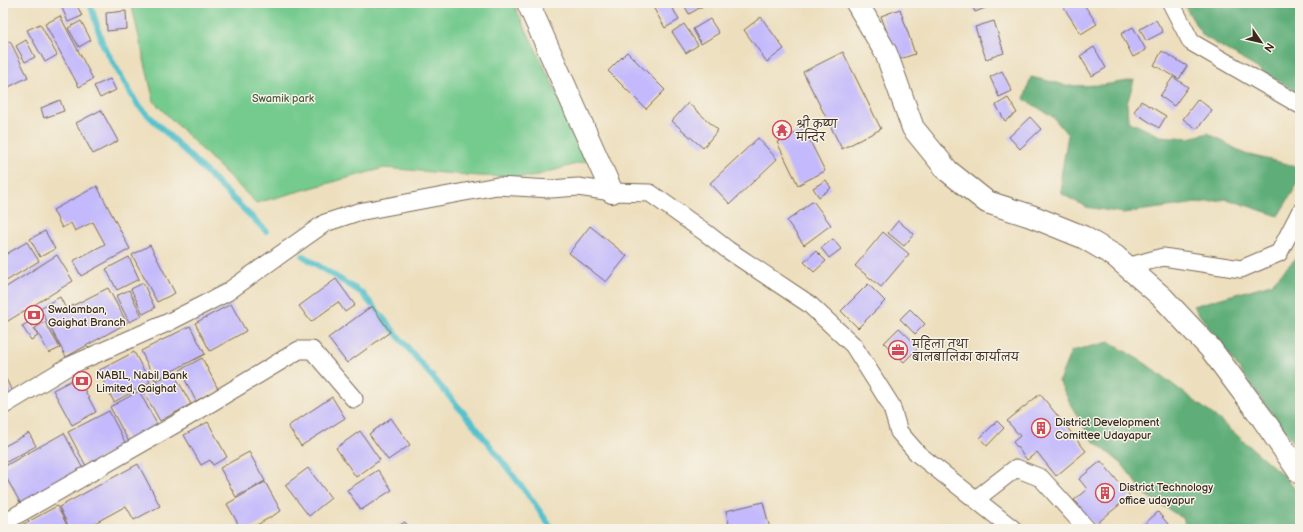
<svg xmlns="http://www.w3.org/2000/svg" width="1303" height="532" font-family="'Balsamiq Sans','Playpen Sans Deva',sans-serif">
  <style>
    .green { fill: #74ca8e; stroke: #587a56 }
    .forest { fill: #5fae79; stroke: #4d6c4c }
    .lines { fill: none; stroke-linecap: round; stroke-linejoin: round }
    .stream { stroke: #54c1cc; stroke-width: 6 }
    .building { fill: #c3b9fc }
    .minor-casing { stroke: #796956; stroke-width: 19 }
    .tertiary-casing { stroke: #796956; stroke-width: 24 }
    .secondary-casing { stroke: #796956; stroke-width: 24 }
    .minor { stroke: #fff; stroke-width: 17 }
    .tertiary { stroke: #fff; stroke-width: 22 }
    .secondary { stroke: #fff; stroke-width: 22 }
    .labels { text-anchor: middle; dominant-baseline: central; stroke-width: 3; stroke-linejoin: round; paint-order: stroke }
    .park-label { font-size: 11px; fill: #4c5a40; stroke: #f7f3e8 }
    .poi-label { font-size: 11px; fill: #3b2a1e; stroke: #f7f3e8; text-anchor: start }
  </style>
  <rect width="100%" height="100%" fill="#f7f3e8"/>
  <filter id="ink" filterUnits="userSpaceOnUse"><feTurbulence type="fractalNoise" baseFrequency=".025" numOctaves="2"/><feDisplacementMap in="SourceGraphic" scale="8" xChannelSelector="R" yChannelSelector="G"/><feConvolveMatrix kernelMatrix="1 2 1 2 8 2 1 2 1" color-interpolation-filters="sRGB"/></filter>
  <filter id="wash" filterUnits="userSpaceOnUse"><feTurbulence type="fractalNoise" baseFrequency=".012" numOctaves="4" result="noise"/><feDisplacementMap in="SourceGraphic" scale="16" xChannelSelector="R" yChannelSelector="G"/><feGaussianBlur stdDeviation="0.9" result="paint"/><feColorMatrix in="noise" values="0 0 0 0 0 0 0 0 0 0 0 0 0 0 0 0 0 1.4 0 .05"/><feComposite in="paint" operator="in"/></filter>
  <g filter="url(#wash)">
    <rect width="100%" height="100%" fill="#eddfbe"/>
    <path class="green" d="M131,3H513L590,160L531,177L479,176L384,168L256,203L154,102Z"/>
    <g class="forest">
      <path d="M1183,3H1300V94L1202,35Z"/>
      <path d="M1031,77L1069,86L1103,85L1134,80L1127,104L1128,121L1160,136L1189,138L1208,133L1245,154L1300,167V180L1278,216L1227,199L1123,213L1086,207L1062,194L1061,176L1068,135L1053,117L1024,99Z"/>
      <path d="M1300,254V452L1193,306L1271,284Z"/>
      <path d="M1110,342L1146,364L1217,418L1283,475L1300,495V529H1185L1184,519L1147,496L1121,463L1091,439L1072,407L1059,381L1071,351Z"/>
    </g>
    <g class="lines">
      <g class="stream">
        <path d="M90,3L103,45L137,104L266,231"/>
        <path d="M303,256L362,293L423,366L475,426L532,500L552,529"/>
      </g>
    </g>
    <g id="blocks">
      <g class="building">
        <path d="M60,3H76L82,16L68,22Z"/>
        <path d="M660,3H670L679,20L665,28L653,7Z"/>
        <path d="M683,3H708L689,14Z"/>
        <path d="M971,3H988L990,6L975,12Z"/>
        <path d="M1064,3H1083L1097,24L1081,34L1062,5Z"/>
        <path d="M900,9L915,54L897,60L881,16Z"/>
        <path d="M126,11L127,29L107,31L106,13Z"/>
        <path d="M60,16L93,79L79,87L45,24Z"/>
        <path d="M761,17L784,49L767,62L744,30Z"/>
        <path d="M710,19L719,33L701,44L693,29Z"/>
        <path d="M1156,20L1163,32L1146,41L1140,29Z"/>
        <path d="M81,21L91,40L79,47L68,28Z"/>
        <path d="M994,21L1004,53L986,59L975,27Z"/>
        <path d="M40,24L57,55L45,62L27,30Z"/>
        <path d="M684,24L698,45L686,53L672,32Z"/>
        <path d="M1133,27L1146,50L1133,57L1121,34Z"/>
        <path d="M26,40L35,57L25,62L16,46Z"/>
        <path d="M10,41L28,77L3,90V45Z"/>
        <path d="M1094,47L1106,68L1092,76L1080,56Z"/>
        <path d="M1162,51L1187,66L1179,79L1154,65Z"/>
        <path d="M627,52L665,90L646,109L608,71Z"/>
        <path d="M843,52L881,129L842,149L803,72Z"/>
        <path d="M1002,71L1012,91L999,97L990,77Z"/>
        <path d="M1173,77L1188,87L1174,106L1160,96Z"/>
        <path d="M110,79L116,90L100,98L94,86Z"/>
        <path d="M1008,98L1017,113L1005,121L996,105Z"/>
        <path d="M1198,99L1212,110L1197,129L1183,119Z"/>
        <path d="M60,100L64,111L44,118L41,108Z"/>
        <path d="M1141,101L1166,116L1159,128L1134,112Z"/>
        <path d="M688,103L718,130L703,148L672,121Z"/>
        <path d="M101,110L118,141L93,154L76,123Z"/>
        <path d="M1030,117L1041,129L1020,149L1009,137Z"/>
        <path d="M804,129L825,171L798,185L777,142Z"/>
        <path d="M758,138L777,159L730,204L710,183Z"/>
        <path d="M826,180L831,188L819,197L813,188Z"/>
        <path d="M97,186L130,249L81,276L73,261L105,244L93,222L75,231L71,223L62,228L53,210Z"/>
        <path d="M813,201L831,225L804,245L787,221Z"/>
        <path d="M898,221L914,234L904,246L888,233Z"/>
        <path d="M590,226L627,256L606,282L569,253Z"/>
        <path d="M45,231L55,249L40,257L30,239Z"/>
        <path d="M883,232L909,254L881,287L855,266Z"/>
        <path d="M833,239L841,249L829,258L821,248Z"/>
        <path d="M27,242L39,261L3,283V256Z"/>
        <path d="M150,245L175,293L157,302L132,255Z"/>
        <path d="M816,251L826,261L814,272L804,262Z"/>
        <path d="M57,255L73,281L3,324V289Z"/>
        <path d="M129,257L139,279L117,290L106,269Z"/>
        <path d="M336,279L355,305L345,312L338,302L311,322L299,306Z"/>
        <path d="M143,283L155,308L143,314L131,289Z"/>
        <path d="M868,284L885,301L858,328L841,311Z"/>
        <path d="M108,288L127,323L66,357L40,308L60,297L66,309Z"/>
        <path d="M129,290L142,316L129,322L116,296Z"/>
        <path d="M231,304L246,331L210,351L195,323Z"/>
        <path d="M372,306L390,332L347,363L328,338Z"/>
        <path d="M910,309L925,324L915,334L900,319Z"/>
        <path d="M29,322L38,336L31,340L22,326Z"/>
        <path d="M45,322L60,348L49,353L35,328Z"/>
        <path d="M190,326L205,354L155,380L141,351Z"/>
        <path d="M899,328L919,347L904,362L884,343Z"/>
        <path d="M134,352L150,382L114,402L98,371Z"/>
        <path d="M202,358L218,389L196,401L180,370Z"/>
        <path d="M173,372L191,404L160,421L142,389Z"/>
        <path d="M3,373L14,395L3,401Z"/>
        <path d="M78,377L96,412L72,425L53,390Z"/>
        <path d="M139,391L158,426L129,442L110,407Z"/>
        <path d="M1040,394L1086,451L1056,476L1037,452L1027,460L1013,442L1020,436L1007,421Z"/>
        <path d="M332,397L345,418L301,446L288,426Z"/>
        <path d="M109,411L126,444L86,466L68,432Z"/>
        <path d="M391,418L410,445L388,460L369,434Z"/>
        <path d="M997,421L1004,428L987,446L980,438Z"/>
        <path d="M208,422L227,457L213,465L210,460L201,465L184,435Z"/>
        <path d="M360,431L380,460L356,477L336,448Z"/>
        <path d="M29,433L36,446L3,464V447Z"/>
        <path d="M64,433L83,469L21,504L3,472V467Z"/>
        <path d="M249,452L265,481L236,497L220,468Z"/>
        <path d="M1101,461L1130,496L1095,525L1086,515L1081,519L1073,510L1079,505L1074,500L1087,489L1079,479Z"/>
        <path d="M138,464L160,506L134,520L126,506L84,529H70L59,507Z"/>
        <path d="M308,468L331,498L309,516L285,485Z"/>
        <path d="M378,470L392,490L361,510L347,490Z"/>
        <path d="M265,482L281,511L250,529H241L227,504Z"/>
        <path d="M763,502L770,529H730L726,511Z"/>
        <path d="M57,506L69,529H24L22,525Z"/>
        <path d="M1158,512L1172,529H1144L1142,526Z"/>
        <path d="M405,522L410,529H394Z"/>
      </g>
    </g>
  </g>
  <g filter="url(#ink)">
    <use href="#blocks" fill-opacity="0" stroke="#796956" stroke-width="1"/>
    <g class="lines">
      <g class="minor-casing">
        <g id="minor">
          <path d="M1171,3L1191,42L1300,105"/>
          <path d="M1127,267L1163,257L1241,269L1279,253L1300,212"/>
          <path d="M3,406L69,366L169,322L226,293L325,223L358,212L497,186L551,189L578,187L612,192L650,193L706,233L728,250L809,304L853,345L891,405L899,432L918,454L1013,529"/>
          <path d="M976,499L1016,468L1041,478L1087,529"/>
          <path d="M3,523L181,421L299,350H312L354,399"/>
        </g>
      </g>
      <g class="tertiary-casing">
        <path id="tertiary" d="M528,3L612,192"/>
      </g>
      <g class="secondary-casing">
        <path id="secondary" d="M857,3L886,53L913,128L948,171L987,202L1031,216L1083,237L1115,256L1162,297L1210,348L1263,419L1300,473"/>
      </g>
      <use href="#minor" class="minor"/>
      <use href="#tertiary" class="tertiary"/>
      <use href="#secondary" class="secondary"/>
    </g>
  </g>
  <defs>
    <g id="temple-ring" transform="scale(1)"><circle r="9.5" fill="#f7f3e8" stroke="#d1495b" stroke-width="1.5"/><path d="M0-6L5-2H3V0L6.5 2.5H4V6H1.5V3h-3V6H-4V2.5H-6.5L-3 0V-2H-5Z" fill="#d1495b"/></g>
    <g id="bank-ring" transform="scale(1)"><circle r="9.5" fill="#f7f3e8" stroke="#d1495b" stroke-width="1.5"/><path d="M-6-4H6V4H-6ZM0-2.3a2.3 2.3 0 1 0 0 4.6a2.3 2.3 0 1 0 0-4.6Z" fill="#d1495b"/></g>
    <g id="office-ring" transform="scale(1)"><circle r="9.5" fill="#f7f3e8" stroke="#d1495b" stroke-width="1.5"/><path d="M-6-3h4V-5.5h4V-3h4V5H-6ZM-1-4.5V-3h2v-1.5ZM-6 0V1H6V0Z" fill="#d1495b"/></g>
    <g id="building-ring" transform="scale(1)"><circle r="9.5" fill="#f7f3e8" stroke="#d1495b" stroke-width="1.5"/><path d="M-4-6H4V6H1V3H-1V6H-4ZM-2.5-4.3h1.7v1.8h-1.7ZM.8-4.3h1.7v1.8H.8ZM-2.5-1h1.7V.8h-1.7ZM.8-1h1.7V.8H.8Z" fill="#d1495b"/></g>
  </defs>
  <g fill-rule="evenodd">
    <use href="#temple-ring" x="782" y="130"/>
    <use href="#bank-ring" x="34" y="315"/>
    <use href="#office-ring" x="898" y="350"/>
    <use href="#bank-ring" x="82" y="381"/>
    <use href="#building-ring" x="1041" y="428"/>
    <use href="#building-ring" x="1105" y="493"/>
  </g>
  <g class="labels">
    <g class="park-label">
      <text x="283" y="98">Swamik park</text>
    </g>
    <g class="poi-label">
      <text x="796" y="124">श्री कृष्ण<tspan x="796" dy="13">मन्दिर</tspan></text>
      <text x="48" y="309">Swalamban,<tspan x="48" dy="13">Gaighat Branch</tspan></text>
      <text x="912" y="344">महिला तथा<tspan x="912" dy="13">बालबालिका कार्यालय</tspan></text>
      <text x="96" y="375">NABIL, Nabil Bank<tspan x="96" dy="13">Limited, Gaighat</tspan></text>
      <text x="1055" y="422">District Development<tspan x="1055" dy="13">Comittee Udayapur</tspan></text>
      <text x="1119" y="487">District Technology<tspan x="1119" dy="13">office udayapur</tspan></text>
    </g>
  </g>
  <rect width="1303" height="532" fill="none" stroke="#f7f3e8" stroke-width="16"/>
  <g transform="translate(1261 42) rotate(124)" stroke="#f7f3e8" stroke-width="3" paint-order="stroke">
  <path d="M0-3L7 15L0 10L-7 15Z" fill="#3b2a1e"/>
  <text y="-6" font-size="11" font-weight="bold" text-anchor="middle" fill="#3b2a1e">N</text>
  </g>
</svg>
